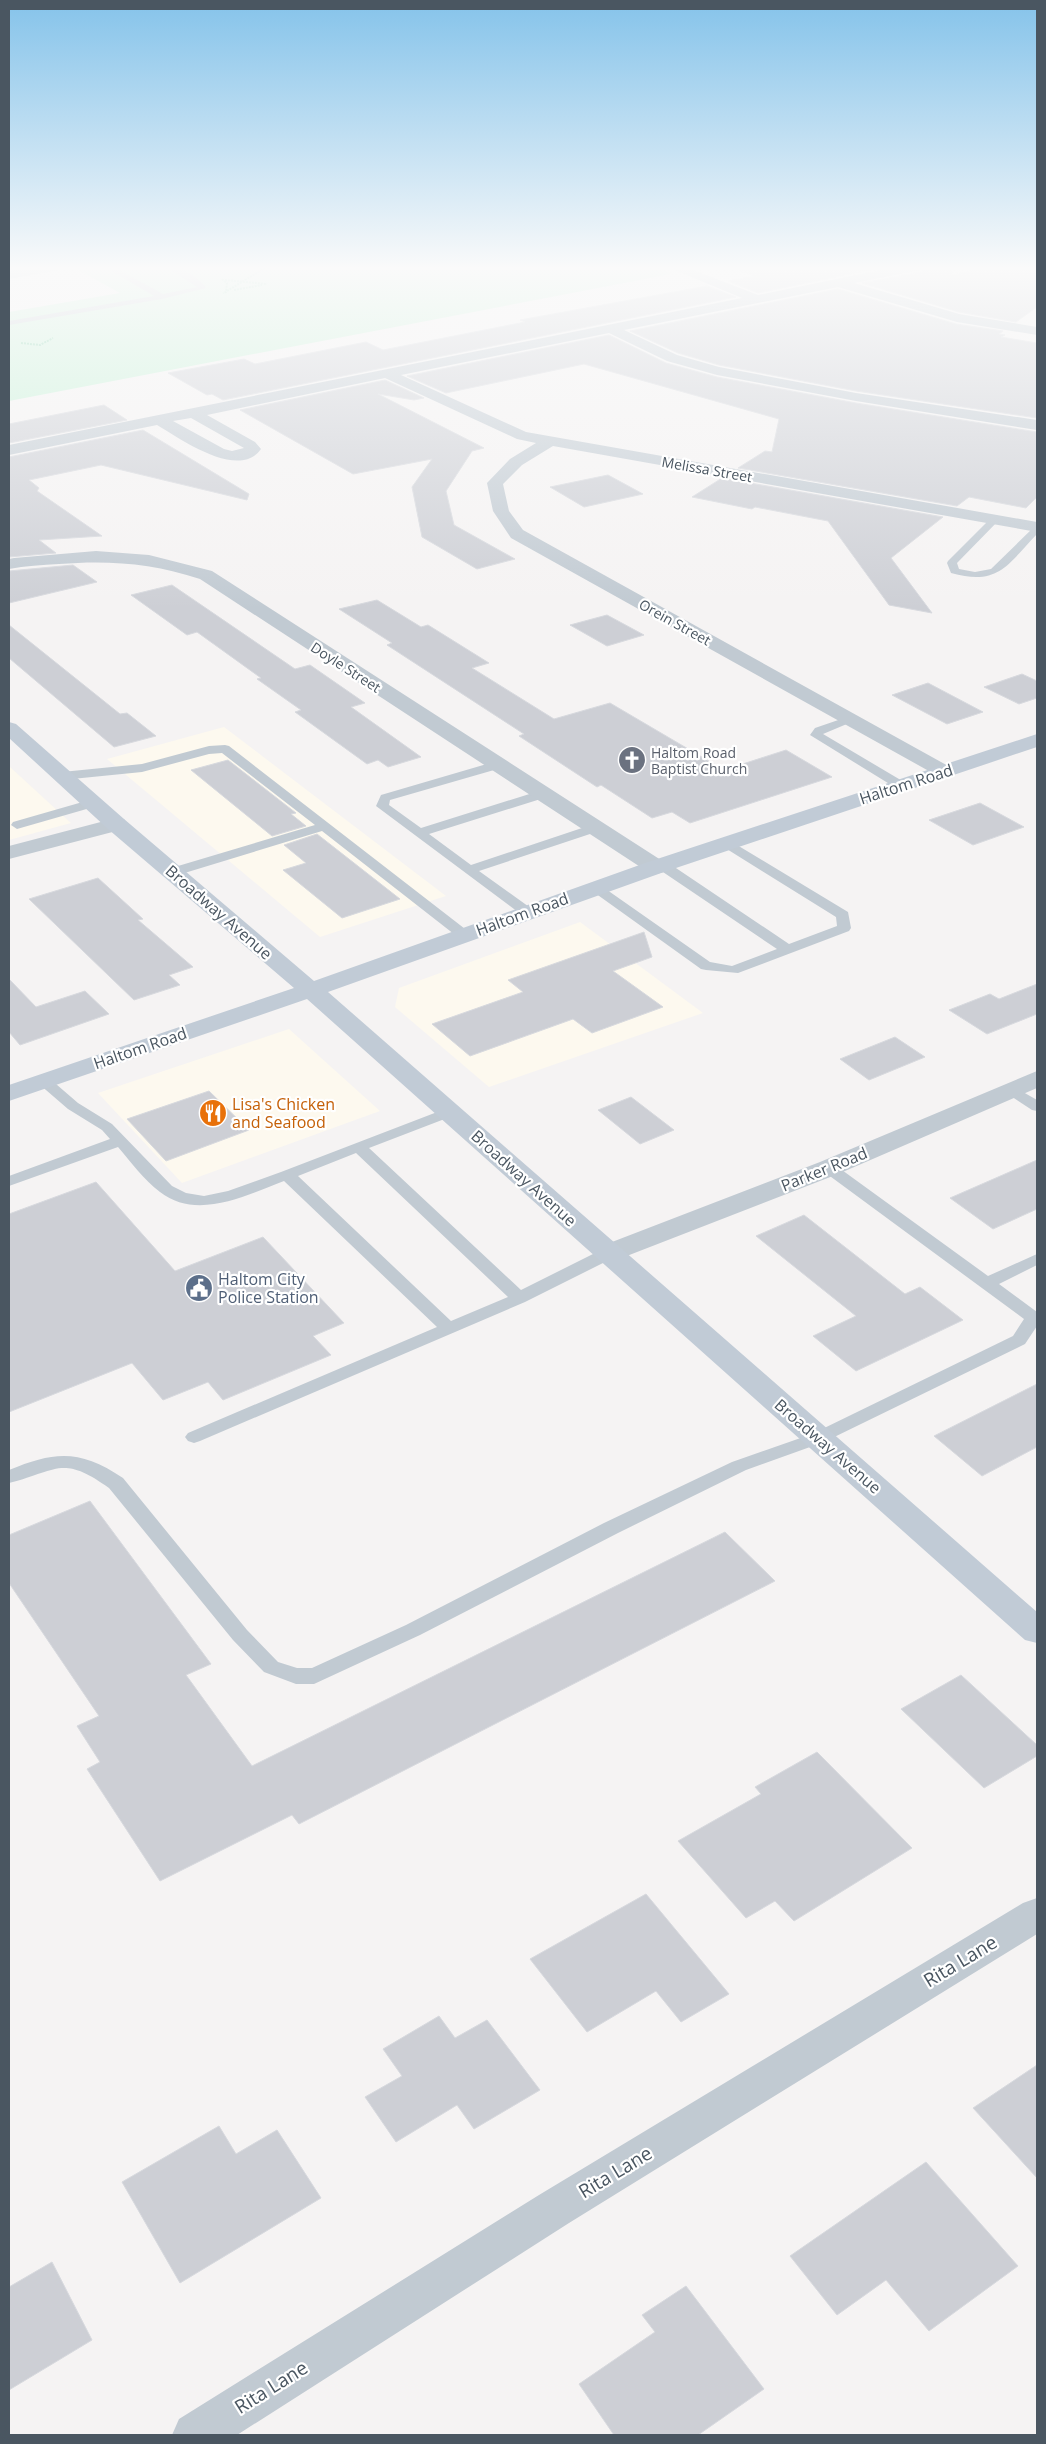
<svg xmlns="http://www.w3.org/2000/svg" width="1046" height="2444" font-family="'Open Sans',sans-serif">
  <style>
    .commercial { fill: #fdf9ef }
    .green { fill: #c3f1d5 }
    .building { fill: #cdcfd5; stroke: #d7d9de }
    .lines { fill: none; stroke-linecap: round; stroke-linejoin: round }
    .path { stroke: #7ad0a6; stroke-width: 2; stroke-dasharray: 2 1; stroke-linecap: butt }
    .lane { fill: #c1cad2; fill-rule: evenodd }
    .street { fill: #c1cad2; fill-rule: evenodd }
    .secondary { fill: #c1cbd6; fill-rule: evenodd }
    .labels { text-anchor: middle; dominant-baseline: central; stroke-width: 4.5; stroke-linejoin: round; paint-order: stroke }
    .far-street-label { font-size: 14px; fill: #4a5661; stroke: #fff }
    .far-worship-label { font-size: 14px; fill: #5b616d; stroke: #fff; text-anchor: start }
    .street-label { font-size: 16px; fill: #4a5661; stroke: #fff }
    .food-label { font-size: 16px; fill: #c56008; stroke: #fff; text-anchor: start }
    .service-label { font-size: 16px; fill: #4e5e75; stroke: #fff; text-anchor: start }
    .near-street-label { font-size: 19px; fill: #4a5661; stroke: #fff }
  </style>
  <rect width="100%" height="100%" fill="#f5f3f3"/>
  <g class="commercial">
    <path d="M224,727L446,896L320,937L107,759Z"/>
    <path d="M9,766L71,823L9,840Z"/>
    <path d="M580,922L703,1013L489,1087L395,1007L399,988Z"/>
    <path d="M289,1029L380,1111L182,1183L98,1093Z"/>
  </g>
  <path class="green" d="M71,266H656L671,274L9,401V312L120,293Z"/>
  <g class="building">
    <path d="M737,266H889L758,293L728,281L754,276L736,269Z"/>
    <path d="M929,266H951L952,275L991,266H1037V307L1016,322L959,312L862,283L921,272Z"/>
    <path d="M707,286L736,297L223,400L212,394L207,395L168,373L244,359L255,364L366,342L383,350L525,322L520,320Z"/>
    <path d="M838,289L956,324L1003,331L999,334L1005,335L1001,337L1037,343V418L856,391L719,365L678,353L630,331Z"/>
    <path d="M609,335L666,363L717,377L856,403L1037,432V497L1026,508L969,497L957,506L738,468L765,451L772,452L779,419L584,364L446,393L407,376Z"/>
    <path d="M385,380L424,398L414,400L378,394L484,448L472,451L446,491L454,525L515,559L477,569L422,537L412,487L432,459L353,474L240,410Z"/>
    <path d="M104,405L127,420L9,443V424Z"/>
    <path d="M143,430L249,494L247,500L101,465L29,480L39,488L37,491L102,536L39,540L56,553L9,557V457Z"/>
    <path d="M608,475L643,494L584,507L550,487Z"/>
    <path d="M722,478L943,517L891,558L932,613L889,605L828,521L755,507L752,509L692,497Z"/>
    <path d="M73,565L97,582L9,603V571Z"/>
    <path d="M172,585L295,669L310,665L365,703L351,707L421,757L388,767L378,760L367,764L295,712L301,710L257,679L261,678L197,632L187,635L131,595Z"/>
    <path d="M377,600L421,627L428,625L489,663L472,668L554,719L610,703L724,770L786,750L832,777L690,823L672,812L652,818L601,785L597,787L519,736L524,734L387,645L392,643L339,609Z"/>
    <path d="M607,615L644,635L607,646L570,625Z"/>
    <path d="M9,625L120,714L127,713L156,736L114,747L9,658Z"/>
    <path d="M1022,674L1037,681V698L1019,704L984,687Z"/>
    <path d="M928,683L983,712L947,724L892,695Z"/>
    <path d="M228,760L296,813L291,814L306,826L272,836L191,770Z"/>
    <path d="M980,803L1024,827L973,845L929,820Z"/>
    <path d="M317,834L400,899L342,918L283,870L306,863L284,845Z"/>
    <path d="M98,878L143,919L138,920L193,967L169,975L180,985L134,1000L29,899Z"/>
    <path d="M644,932L652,957L613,971L663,1007L592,1033L573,1019L470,1056L432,1024L523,992L508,980Z"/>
    <path d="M9,979L36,1007L85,991L109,1014L20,1045L9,1032Z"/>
    <path d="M1037,984V1014L987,1034L949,1010L990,994L999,999Z"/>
    <path d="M895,1037L925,1057L869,1080L840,1059Z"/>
    <path d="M209,1091L249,1130L166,1161L127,1119Z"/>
    <path d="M631,1097L674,1130L640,1144L598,1110Z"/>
    <path d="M1037,1160V1209L993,1229L950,1198Z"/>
    <path d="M96,1182L175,1271L263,1237L344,1323L313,1336L331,1355L223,1400L208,1382L163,1400L132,1363L9,1412V1214Z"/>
    <path d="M804,1215L905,1294L920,1287L963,1320L856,1371L813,1336L856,1316L756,1236Z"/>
    <path d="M1037,1384V1447L982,1476L934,1436Z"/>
    <path d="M90,1501L211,1664L186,1675L252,1766L725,1532L775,1581L299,1824L292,1815L160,1881L87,1769L100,1762L77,1726L99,1716L9,1583V1535Z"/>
    <path d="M961,1675L1037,1745V1756L984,1788L901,1709Z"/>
    <path d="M817,1752L912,1848L794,1921L775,1901L746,1918L678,1841L761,1794L755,1787Z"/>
    <path d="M646,1894L729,1994L681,2022L656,1991L587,2032L530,1959Z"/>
    <path d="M439,2016L455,2038L487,2020L540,2090L474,2129L457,2105L396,2142L365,2097L402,2076L383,2049Z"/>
    <path d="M1037,2065V2178L973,2108Z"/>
    <path d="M219,2126L236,2154L277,2130L321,2198L180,2283L122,2182Z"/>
    <path d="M926,2162L1018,2266L929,2331L886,2280L837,2315L790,2256Z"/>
    <path d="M52,2262L92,2340L9,2390V2287Z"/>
    <path d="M686,2286L764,2389L698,2435H614L579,2384L655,2332L642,2315Z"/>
  </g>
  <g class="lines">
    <g class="path">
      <path d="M222,279L227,283L226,292L223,293"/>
      <path d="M225,280L267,284"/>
      <path d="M234,290L262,285"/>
      <path d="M227,291L268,266"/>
      <path d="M21,343L40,345L53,338"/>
    </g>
    <g class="lane">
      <path d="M103,266H112L163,294L197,287L165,266C179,266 198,276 206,288L162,299L9,325V321L154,296Z"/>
      <path d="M995,516L1000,519L957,563L959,569L975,572L991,569L1034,527L1037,526V534C1007,565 999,586 951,573L947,563L948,561L992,517Z"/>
      <path d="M850,716L854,717V721L823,734L904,782L906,785L904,788H896L810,735L815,728Z"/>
      <path d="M225,745L229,746L469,932L471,935L469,938H459L322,831L178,875H168L166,872L168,869L315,825L222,753L209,754L142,772L62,780L56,776L62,772L142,764L209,746Z"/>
      <path d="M497,761L503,765L501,768L390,800L389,805L421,828L539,791H547L549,794L547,797L429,834L471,865L591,825H599L601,828L599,831L479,871L532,909L534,912L527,916L522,915L376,806L381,795Z"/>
      <path d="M93,799L99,803L97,806L17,829L11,825L13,822Z"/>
      <path d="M727,839L848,912L851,928L849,931L738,973L706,970L701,969L588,888L595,884L600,885L710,962L732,966L777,949L657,868L656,865L657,862H667L789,944L837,926L836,917L722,846L721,843L722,840Z"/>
      <path d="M44,1077L49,1078L78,1103L112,1124L172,1186L186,1193L204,1196L228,1191L281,1172L445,1109H455L458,1112L455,1115L369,1148L521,1290L603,1249H615L617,1253L615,1257L525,1302L200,1441L194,1443L188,1441L185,1437L188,1433L437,1327L284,1181C247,1195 197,1221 160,1192C144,1180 131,1162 118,1147L9,1186V1176L110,1139L102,1130L68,1109L39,1084L37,1081L39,1078ZM356,1153L508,1297L451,1321L298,1176Z"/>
      <path d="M1011,1085L1037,1100V1111L1032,1110L1006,1093L1003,1090L1006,1087Z"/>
      <path d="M829,1163L835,1165L988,1276L1037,1254V1265L999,1284L1037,1312V1326L1025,1344L824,1442L746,1470L618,1533L420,1635L314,1684H296L264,1672L233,1640L109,1488C62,1454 57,1471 9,1483V1470C55,1451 80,1449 123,1478L247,1630L278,1662L297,1668H312L406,1625L604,1523L732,1462L812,1434L1013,1336L1024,1319L823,1171L821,1168Z"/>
    </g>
    <g class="street">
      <path d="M36,266H65L59,270L9,279V271Z"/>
      <path d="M665,266H683L758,295L900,266H927L921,270L854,283L959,314L1037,327V335L957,322L838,287L624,330L677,355L719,367L856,393L1037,420V430L856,401L717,375L667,361L609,333L401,375L526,432L1037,522V532L553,446L522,465L503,484L509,511L523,530L950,767L953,771L950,775L943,777L936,775L511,538L493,511L487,483L510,459L536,443L517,439L385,378L207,415L255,442L261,449C239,481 179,438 157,425L9,455V445L742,298ZM191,418L244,448L232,451L224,449L173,421Z"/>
      <path d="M96,551L149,555L212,571L664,862L667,867L664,872L656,874L648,872L200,579C152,563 108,560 59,564C42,565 25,566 9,569V559L14,558Z"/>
      <path d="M116,818L124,819L127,824L124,829L9,859V846Z"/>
      <path d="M1037,1071V1088L838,1174L619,1259L609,1262L599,1259L595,1253L599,1247L820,1162Z"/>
      <path d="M1037,1898V1934L569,2223L237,2435H172L179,2419L539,2195L1023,1903Z"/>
    </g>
    <path class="secondary" d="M9,722L16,724L124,819L314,981L648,862L1037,734V747L664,872L328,992L1037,1612V1643L1025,1640L307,999L9,1101V1085L294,988L108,829L9,738Z"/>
  </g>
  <linearGradient id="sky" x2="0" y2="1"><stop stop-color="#85c3ea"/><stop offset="0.44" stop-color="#fafafa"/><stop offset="1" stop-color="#fafafa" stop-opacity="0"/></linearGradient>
  <rect width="1046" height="609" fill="url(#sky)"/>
  <defs>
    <g id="church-disc" transform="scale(1.4375)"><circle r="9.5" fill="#6b7280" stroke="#fff"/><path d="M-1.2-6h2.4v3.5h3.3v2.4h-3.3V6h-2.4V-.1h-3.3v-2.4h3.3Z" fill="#fff"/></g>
    <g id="restaurant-disc" transform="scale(1.4375)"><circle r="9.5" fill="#e8710a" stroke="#fff"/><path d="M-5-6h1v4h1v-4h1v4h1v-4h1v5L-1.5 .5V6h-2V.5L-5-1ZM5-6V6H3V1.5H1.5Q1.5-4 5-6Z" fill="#fff"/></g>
    <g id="civic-disc" transform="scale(1.4375)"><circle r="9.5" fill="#5c6f8a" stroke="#fff"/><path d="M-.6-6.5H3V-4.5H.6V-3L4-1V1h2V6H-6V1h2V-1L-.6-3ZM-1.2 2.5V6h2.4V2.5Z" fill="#fff"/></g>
  </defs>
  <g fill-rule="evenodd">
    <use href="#church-disc" x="632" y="760"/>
    <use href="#restaurant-disc" x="213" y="1113"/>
    <use href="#civic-disc" x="199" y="1288"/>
  </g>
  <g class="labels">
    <g class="far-street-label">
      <text transform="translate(707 469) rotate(10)">Melissa Street</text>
      <text transform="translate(675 622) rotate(29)">Orein Street</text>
      <text transform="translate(346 667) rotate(33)">Doyle Street</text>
    </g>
    <g class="far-worship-label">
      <text x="651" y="752">Haltom Road<tspan x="651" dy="16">Baptist Church</tspan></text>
    </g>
    <g class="street-label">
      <text transform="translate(906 784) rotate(-18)">Haltom Road</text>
      <text transform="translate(219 912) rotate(41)">Broadway Avenue</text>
      <text transform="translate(522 914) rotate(-20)">Haltom Road</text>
      <text transform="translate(140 1048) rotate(-19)">Haltom Road</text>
      <text transform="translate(824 1169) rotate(-22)">Parker Road</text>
      <text transform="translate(524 1178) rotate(42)">Broadway Avenue</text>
      <text transform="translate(828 1446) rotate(41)">Broadway Avenue</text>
    </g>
    <g class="food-label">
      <text x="232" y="1104">Lisa's Chicken<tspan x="232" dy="18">and Seafood</tspan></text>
    </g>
    <g class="service-label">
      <text x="218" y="1279">Haltom City<tspan x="218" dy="18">Police Station</tspan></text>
    </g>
    <g class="near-street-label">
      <text transform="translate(960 1961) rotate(-31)">Rita Lane</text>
      <text transform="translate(615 2172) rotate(-31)">Rita Lane</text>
      <text transform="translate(271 2387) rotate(-32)">Rita Lane</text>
    </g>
  </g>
  <rect width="1046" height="2444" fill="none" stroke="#4a5661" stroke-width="20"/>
</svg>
